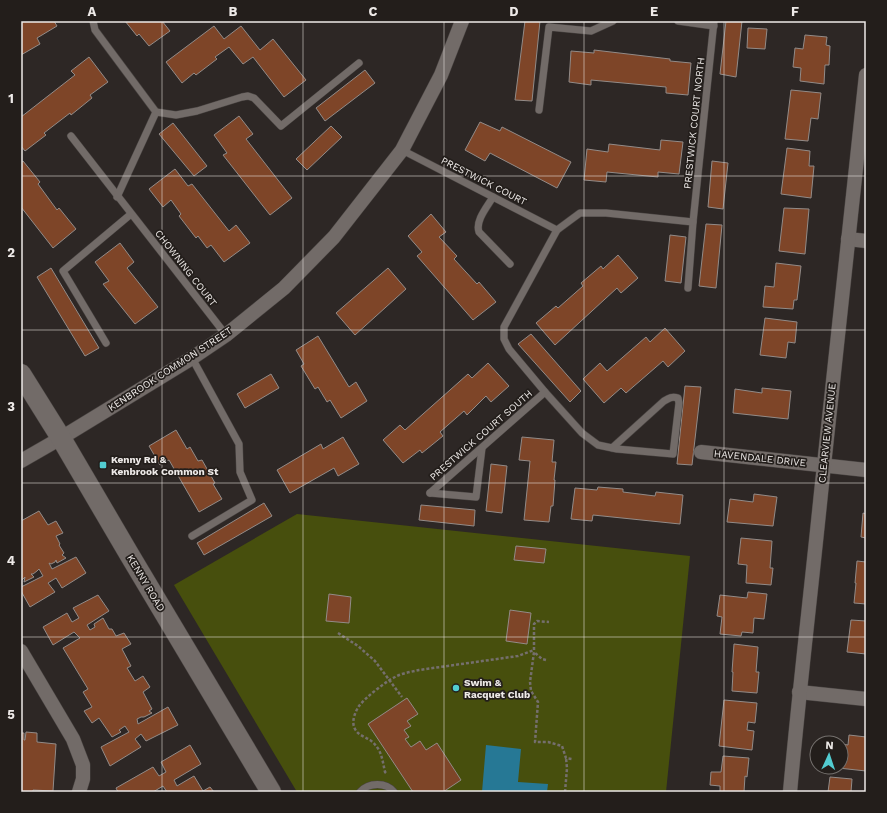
<svg xmlns="http://www.w3.org/2000/svg" width="887" height="813" font-family="'Work Sans',sans-serif">
  <style>
    .green { fill: #474f0d }
    .water { fill: #267895 }
    .building { fill: #7e4528; stroke: #928b88 }
    .lines { fill: none; stroke-linecap: round; stroke-linejoin: round }
    .lane-casing { stroke: #494442; stroke-width: 8 }
    .street-casing { stroke: #494442; stroke-width: 15 }
    .secondary-casing { stroke: #494442; stroke-width: 21 }
    .path { stroke: #756f6d; stroke-width: 2.5; stroke-dasharray: 3 2; stroke-linecap: butt }
    .lane { stroke: #726b68; stroke-width: 7 }
    .street { stroke: #726b68; stroke-width: 14 }
    .secondary { stroke: #726b68; stroke-width: 20 }
    .grid { fill: none; stroke: #eeeae8; stroke-width: 1; stroke-opacity: 0.55 }
    .poi-dot { fill: #52ccd0; stroke: #231e1b; stroke-width: 1.5 }
    .labels { text-anchor: middle; dominant-baseline: central; stroke-width: 3.5; stroke-linejoin: round; paint-order: stroke }
    .street-label { font-size: 10px; fill: #eeeae8; stroke: #231e1b }
    .poi-label { font-size: 10px; font-weight: bold; fill: #eeeae8; stroke: #231e1b; text-anchor: start }
    .neatline { fill: none; stroke: #eeeae8; stroke-width: 1.5 }
    .grid-label { font-size: 13px; text-anchor: middle; font-weight: bold; fill: #eeeae8 }
  </style>
  <rect width="100%" height="100%" fill="#2d2725"/>
  <path class="green" d="M297,514L690,556L666,792H297L174,585Z"/>
  <path class="water" d="M486,745L521,749L518,782L548,784L547,792H482Z"/>
  <g class="building">
    <path d="M21,21H54L57,26L37,38L40,44L21,55Z"/>
    <path d="M125,21H162L170,31L149,46L139,34L137,36Z"/>
    <path d="M525,21H540L532,101L515,100Z"/>
    <path d="M726,21H742L736,77L720,74Z"/>
    <path d="M214,26L224,39L241,26L260,50L273,39L306,80L284,97L253,57L243,64L229,47L215,57L217,59L196,75L194,73L182,83L166,62Z"/>
    <path d="M748,28L767,29L765,49L747,48Z"/>
    <path d="M805,35L827,37L826,45L830,46L829,65H825L824,84L800,81L801,68L793,67L795,48L803,49Z"/>
    <path d="M594,50L670,59V61L691,63L688,95L666,93V87L591,80V85L569,82L571,51L594,53Z"/>
    <path d="M89,57L108,82L90,95L92,98L71,115L70,113L44,133L46,135L25,151L21,146V117L75,75L71,71Z"/>
    <path d="M365,70L375,83L325,121L316,108Z"/>
    <path d="M791,90L821,93L818,119L811,118L808,141L785,139Z"/>
    <path d="M239,116L253,134L246,139L292,198L270,215L223,155L227,153L214,135Z"/>
    <path d="M480,122L500,131L502,127L571,162L557,188L490,153L485,161L465,150Z"/>
    <path d="M173,123L207,166L194,176L159,134Z"/>
    <path d="M331,126L342,137L307,170L296,159Z"/>
    <path d="M661,140L683,142L679,174L658,172V177L607,172L606,182L584,180L587,149L608,152L609,144L660,150Z"/>
    <path d="M787,148L810,151L809,166H814L811,198L781,194Z"/>
    <path d="M23,161L40,182L38,184L57,210L59,208L76,229L53,248L21,207V162Z"/>
    <path d="M712,161L728,163L723,209L708,207Z"/>
    <path d="M175,169L188,186L192,184L229,231L236,225L250,243L224,262L211,245L207,248L198,236L196,238L179,216L181,214L171,200L163,207L149,189Z"/>
    <path d="M784,208L809,209L805,254L779,251Z"/>
    <path d="M431,214L446,232L439,237L457,256L454,259L477,284L479,282L496,302L473,320L417,256L422,252L408,236Z"/>
    <path d="M706,224L722,225L716,288L699,286Z"/>
    <path d="M670,235L686,237L681,283L665,281Z"/>
    <path d="M120,243L134,262L127,268L158,307L135,324L103,284L109,281L95,262Z"/>
    <path d="M618,255L638,278L621,293L617,288L555,345L536,323L556,306L558,308L583,286L581,283L601,266L603,269Z"/>
    <path d="M776,263L801,266L797,300H794L793,309L763,307L765,286L774,287Z"/>
    <path d="M51,268L99,348L85,356L37,277Z"/>
    <path d="M388,268L406,289L355,335L336,313Z"/>
    <path d="M765,318L797,322L795,343L788,342L786,358L760,355Z"/>
    <path d="M665,328L685,351L668,367L663,361L626,393L621,388L604,403L583,379L600,363L607,371L646,337L650,342Z"/>
    <path d="M531,334L581,391L570,402L518,344Z"/>
    <path d="M318,336L349,387L356,382L367,401L341,418L330,400L327,402L318,387L315,389L301,366L304,364L296,350Z"/>
    <path d="M488,363L509,386L491,402L486,396L467,415L464,411L440,432L443,436L422,453L420,450L403,463L383,440L400,425L405,430L468,374L472,378Z"/>
    <path d="M271,374L279,388L245,408L237,394Z"/>
    <path d="M685,386L701,387L692,465L677,464Z"/>
    <path d="M762,388L791,391L788,419L733,413L735,389L762,393Z"/>
    <path d="M176,430L187,449L190,447L198,461L202,460L215,483L213,484L222,499L199,512L169,460L160,465L149,446Z"/>
    <path d="M343,437L359,464L338,476L334,468L290,493L277,470L321,444L323,449Z"/>
    <path d="M522,437L554,440L552,462H556L554,480H555L553,506H551L549,522L524,520L530,461L519,460Z"/>
    <path d="M491,464L507,466L502,513L486,511Z"/>
    <path d="M598,487L623,489V492L655,496L656,492L683,495L680,524L593,515L592,521L571,519L575,488L597,490Z"/>
    <path d="M754,494L777,497L773,526L727,522L730,499L753,502Z"/>
    <path d="M264,503L272,516L204,555L197,543Z"/>
    <path d="M421,505L475,510L474,526L419,520Z"/>
    <path d="M39,511L48,525L56,521L63,533L56,536L60,544L59,545L64,553L62,555L66,558L57,563L56,560L55,562L51,564L49,563L52,569L76,557L86,573L62,588L56,578L48,583L55,592L30,607L21,591V587L43,576L39,569L37,571L33,574H31L34,577L24,582L25,577L22,580L21,578V521Z"/>
    <path d="M863,513L866,514V538L861,537Z"/>
    <path d="M741,538L772,541L770,568H773L771,585L746,583L747,565L738,564Z"/>
    <path d="M516,546L546,549L544,563L514,560Z"/>
    <path d="M857,561L866,562V604L854,603L856,583H855Z"/>
    <path d="M748,592L767,594L764,619L754,618L753,633L742,632L741,636L720,634L722,617L717,616L720,595L747,598Z"/>
    <path d="M329,594L351,597L349,623L326,621Z"/>
    <path d="M98,595L109,611L87,625L90,630L95,627L94,624L103,618L109,629H112L116,636L124,633L131,644L122,649L131,666L127,668L135,681L143,676L150,687L143,692L152,709L149,711L152,713L144,717H141L137,719L138,724L168,707L178,725L146,741L141,734L135,739L141,747L110,766L101,747L129,732L125,726L119,730L121,732L112,737L110,734L99,718L92,723L84,711L92,707L83,692L88,689L63,648L80,638L74,632L53,645L43,627L67,613L72,622L79,618L73,608Z"/>
    <path d="M510,610L531,613L527,644L506,641Z"/>
    <path d="M851,620L866,621V654L847,652Z"/>
    <path d="M734,644L758,647L756,672H759L757,693L732,691L733,672H732Z"/>
    <path d="M407,698L418,714L407,721L411,726L404,730L409,737L405,739L411,747L420,741L426,750L437,743L461,780L443,792H413L368,724Z"/>
    <path d="M724,700L757,703L755,723L748,722L747,730L754,731L752,750L719,746Z"/>
    <path d="M26,732L37,733V742L56,744L53,791L33,790V792H22L21,791V733H24V740H25Z"/>
    <path d="M849,735L866,737V771L829,767H841V744L848,745Z"/>
    <path d="M190,745L201,764L174,780L177,786L194,776L203,791L210,787L214,792H167L163,786L153,792H118L116,788L153,767L159,776L166,772L161,762Z"/>
    <path d="M723,756L749,758L747,777L745,776L744,792H720V786L710,785L711,772H721Z"/>
    <path d="M830,777L852,779L851,792H828Z"/>
  </g>
  <g class="lines">
    <g class="lane-casing">
      <g id="lane">
        <path d="M93,21L95,30L156,112L176,115L197,111L242,97L248,96L254,98L281,126L359,63"/>
        <path d="M678,21L714,26"/>
        <path d="M539,110L549,27L591,31L613,21"/>
        <path d="M71,136L226,335"/>
        <path d="M402,150L557,230"/>
        <path d="M117,197L156,112"/>
        <path d="M493,197C487,207 475,221 479,232L510,264"/>
        <path d="M688,288L693,222L714,21"/>
        <path d="M106,343L63,271L131,214"/>
        <path d="M192,358L239,444L240,472L252,500L192,536"/>
        <path d="M612,448L664,401C669,398 672,396 678,398L679,403L673,454L617,449L598,445L582,433L545,392L509,349L504,339V327L557,230L580,213H606L693,222"/>
        <path d="M430,493L545,392"/>
        <path d="M430,493L476,497L482,448"/>
        <path d="M360,792C369,782 386,782 394,792"/>
      </g>
    </g>
    <g class="street-casing">
      <g id="street">
        <path d="M848,239L866,241"/>
        <path d="M701,452L866,470"/>
        <path d="M21,461L61,438L192,358L226,335L284,288L334,237L402,150L441,75L462,21"/>
        <path d="M21,651L73,739L83,765V779L79,792"/>
        <path d="M799,692L866,699"/>
        <path d="M790,792C799,692 811,592 821,493C835,353 851,214 866,75"/>
      </g>
    </g>
    <g class="secondary-casing">
      <path id="secondary" d="M21,374L61,438L129,554L271,792"/>
    </g>
    <g class="path">
      <path d="M338,633L358,646L375,661L402,697"/>
      <path d="M534,650V624L537,621L549,622"/>
      <path d="M546,660L542,659L534,652L530,682L531,691L538,702L535,742H548L562,746L566,758L572,759"/>
      <path d="M386,773L385,772C382,759 382,749 370,740C365,737 358,735 355,729C351,722 355,712 359,706C366,697 385,682 395,677C402,673 411,672 419,670L518,656L534,650"/>
      <path d="M565,792L567,768L566,758"/>
    </g>
    <use href="#lane" class="lane"/>
    <use href="#street" class="street"/>
    <use href="#secondary" class="secondary"/>
  </g>
  <path class="grid" d="M162,21V792M303,21V792M444,21V792M584,21V792M724,21V792M21,176H866M21,330H866M21,483H866M21,637H866"/>
  <g class="poi-dot">
    <rect x="99" y="461" width="8" height="8" rx="2"/>
    <circle cx="456" cy="688" r="4"/>
  </g>
  <g class="labels">
    <g class="street-label">
      <text transform="translate(694 123) rotate(-84)">PRESTWICK COURT NORTH</text>
      <text transform="translate(484 181) rotate(27)">PRESTWICK COURT</text>
      <text transform="translate(186 268) rotate(52)">CHOWNING COURT</text>
      <text transform="translate(170 369) rotate(-33)">KENBROOK COMMON STREET</text>
      <text transform="translate(827 433) rotate(-84)">CLEARVIEW AVENUE</text>
      <text transform="translate(481 435) rotate(-41)">PRESTWICK COURT SOUTH</text>
      <text transform="translate(760 458) rotate(6)">HAVENDALE DRIVE</text>
      <text transform="translate(146 583) rotate(59)">KENNY ROAD</text>
    </g>
    <g class="poi-label">
      <text x="111" y="459">Kenny Rd &amp;<tspan x="111" dy="12">Kenbrook Common St</tspan></text>
      <text x="464" y="682">Swim &amp;<tspan x="464" dy="12">Racquet Club</tspan></text>
    </g>
  </g>
  <rect width="887" height="813" fill="none" stroke="#231e1b" stroke-width="44"/>
  <g transform="translate(829 755) rotate(3)"><circle r="19" fill="#231e1b" stroke="#74706d"/>
  <path d="M0-3L7 15L0 10L-7 15Z" fill="#52ccd0"/>
  <text y="-6" font-size="11" font-weight="bold" text-anchor="middle" fill="#eeeae8">N</text>
  </g>
  <rect x="22" y="22" width="843" height="769" class="neatline"/>
  <g class="grid-label">
    <text x="92" y="16">A</text>
    <text x="233" y="16">B</text>
    <text x="373" y="16">C</text>
    <text x="514" y="16">D</text>
    <text x="654" y="16">E</text>
    <text x="795" y="16">F</text>
    <text x="11" y="103">1</text>
    <text x="11" y="257">2</text>
    <text x="11" y="411">3</text>
    <text x="11" y="565">4</text>
    <text x="11" y="719">5</text>
  </g>
</svg>
